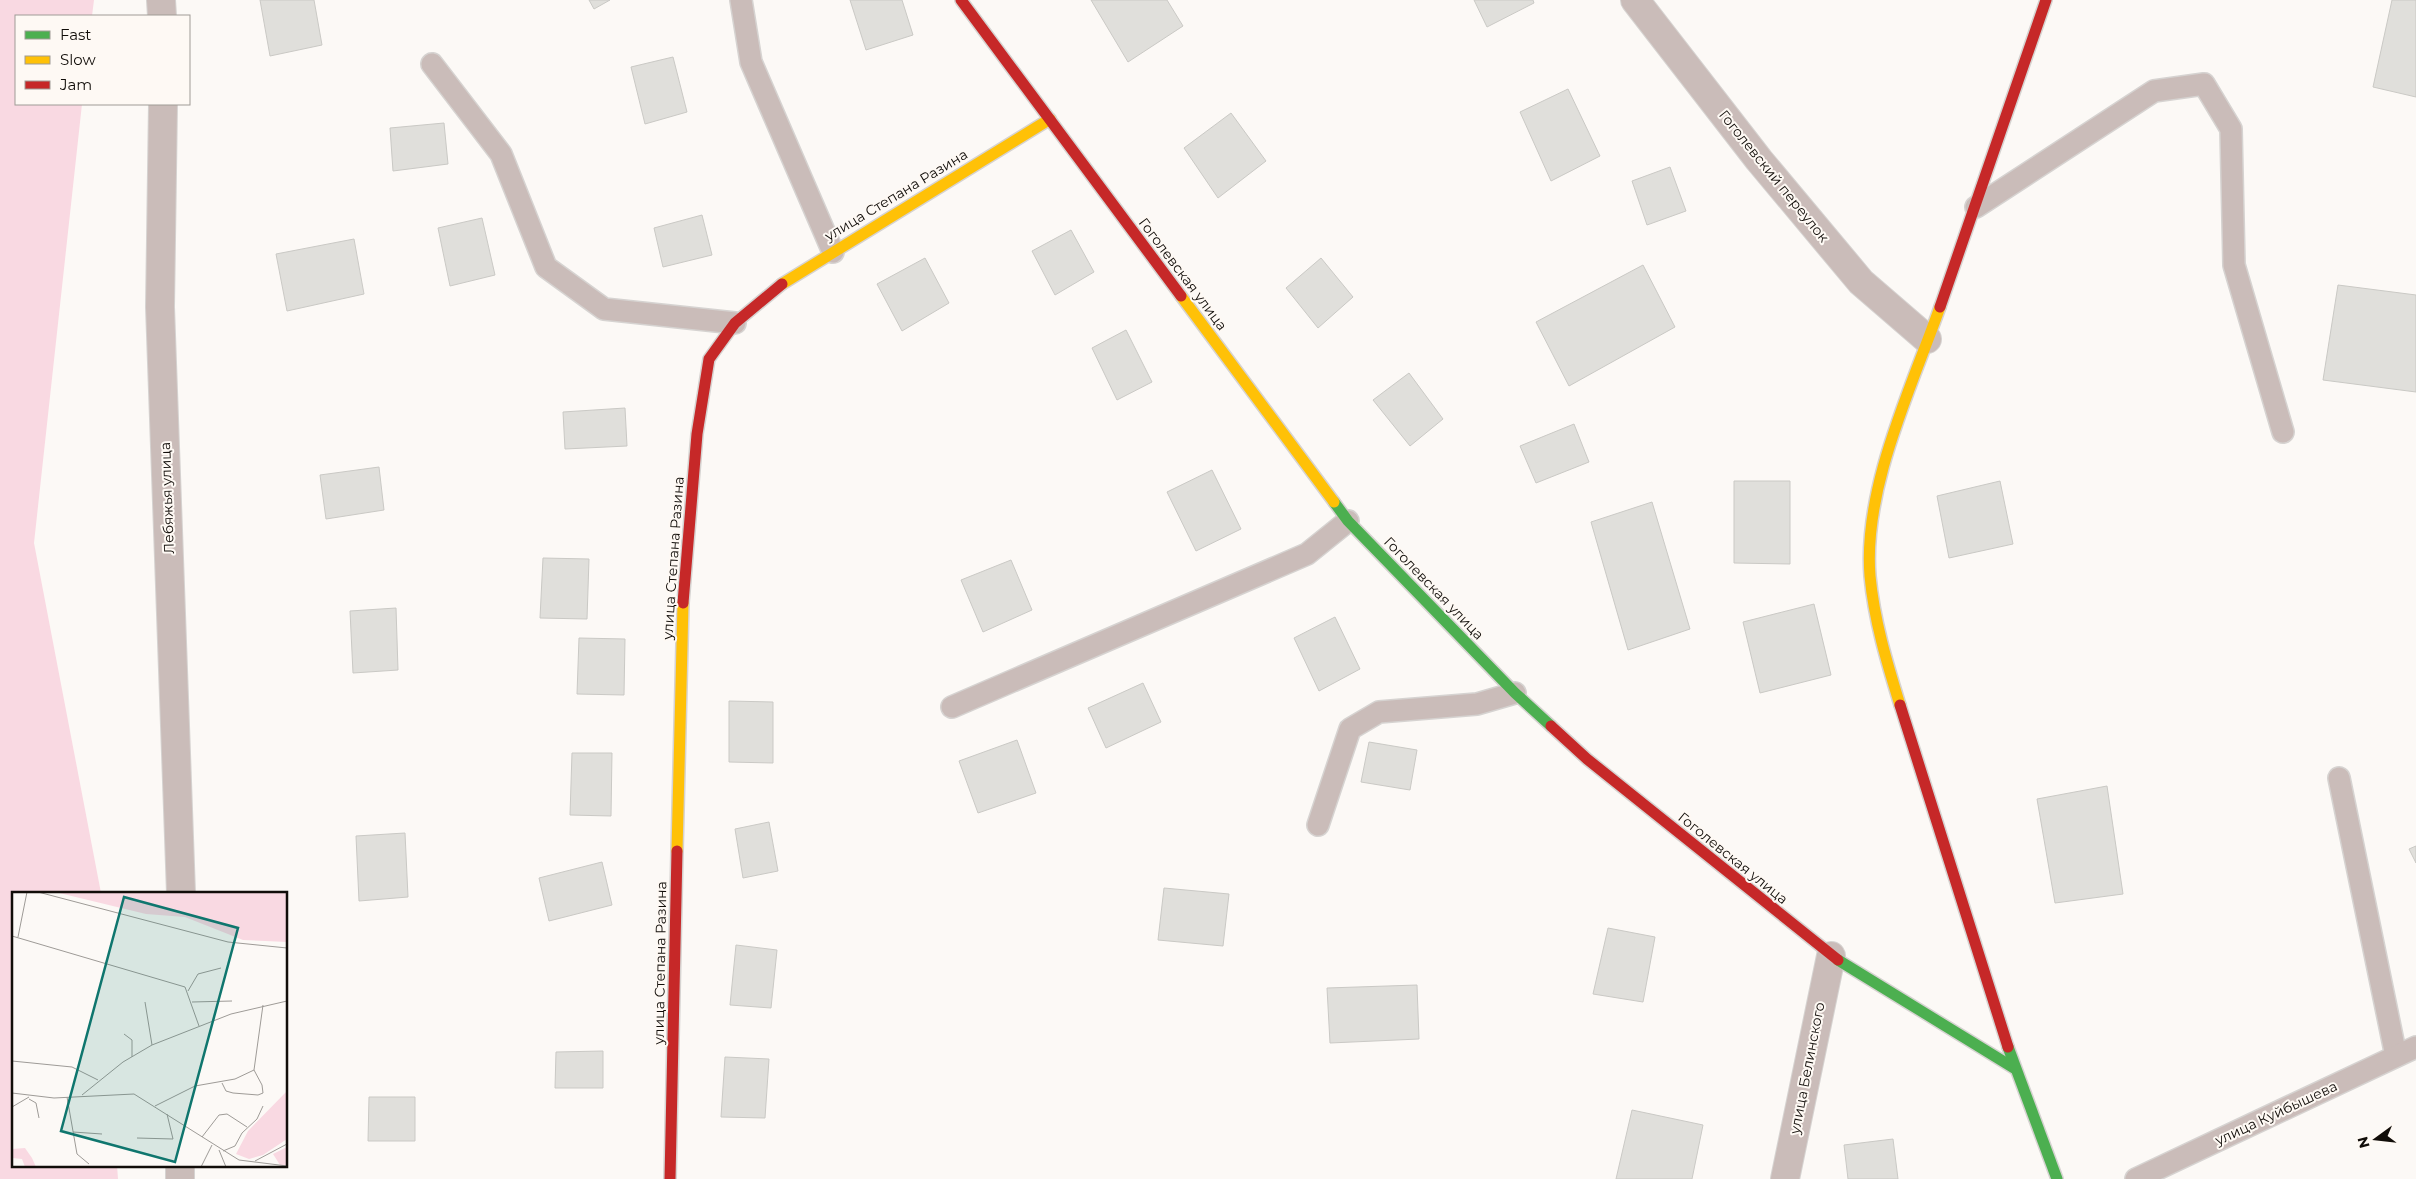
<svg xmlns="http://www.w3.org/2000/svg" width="2416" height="1179" font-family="Montserrat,sans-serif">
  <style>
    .green { fill: #f9d9e2 }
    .building { fill: #e0dfdb; stroke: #cac9c5 }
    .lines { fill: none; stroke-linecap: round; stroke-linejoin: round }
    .lane-casing { stroke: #d6d3d1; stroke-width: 24 }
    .street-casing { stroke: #d6d3d1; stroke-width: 30 }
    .fast-casing { stroke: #d6d3d1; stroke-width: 14 }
    .slow-casing { stroke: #d6d3d1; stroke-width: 14 }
    .jam-casing { stroke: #d6d3d1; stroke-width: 14 }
    .lane { stroke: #cabcb9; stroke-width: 21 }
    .street { stroke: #cabcb9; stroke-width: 28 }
    .fast { stroke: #4caf50; stroke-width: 11 }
    .slow { stroke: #ffc107; stroke-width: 11 }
    .jam { stroke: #c62828; stroke-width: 11 }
    .labels { text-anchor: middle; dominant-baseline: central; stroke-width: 4; stroke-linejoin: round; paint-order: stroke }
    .street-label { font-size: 14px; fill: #110d09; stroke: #fef9f4 }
    .inset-road { fill: none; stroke: #9e9b97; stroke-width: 1 }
    .view { fill: #0f766e; fill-opacity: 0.15; stroke: #0f766e; stroke-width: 2.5 }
    .inset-edge { fill: none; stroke: #110d09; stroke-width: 2.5 }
  </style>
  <rect width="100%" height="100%" fill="#fcf9f6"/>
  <path class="green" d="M0,0H94L92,16H16V104H82L34,543L101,893H14V1165H117L118,1179H0Z"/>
  <g class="building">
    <path d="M260,0H314L322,45L270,56Z"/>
    <path d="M589,0H610L594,9Z"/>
    <path d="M850,0H902L913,35L866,50Z"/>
    <path d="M1091,0H1167L1183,26L1128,62Z"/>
    <path d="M1474,0H1533L1534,3L1487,27Z"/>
    <path d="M2392,0H2416V97L2373,87Z"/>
    <path d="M673,57L687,112L645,124L631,67Z"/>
    <path d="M1568,89L1600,156L1551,181L1520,112Z"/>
    <path d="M1231,113L1266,161L1218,198L1184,148Z"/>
    <path d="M444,123L448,164L393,171L390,128Z"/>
    <path d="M1670,167L1686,211L1647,225L1632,181Z"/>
    <path d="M702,215L712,255L663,267L654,228Z"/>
    <path d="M482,218L495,275L450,286L438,228Z"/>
    <path d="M1071,230L1094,272L1055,295L1032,251Z"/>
    <path d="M354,239L364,294L287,311L276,254Z"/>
    <path d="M925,258L949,303L902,331L877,284Z"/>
    <path d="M1321,258L1353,297L1318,328L1286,288Z"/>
    <path d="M1643,265L1675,327L1569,386L1536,322Z"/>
    <path d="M2338,285L2416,295V392L2323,380Z"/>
    <path d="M1126,330L1152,382L1117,400L1092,348Z"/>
    <path d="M1409,373L1443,419L1410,446L1373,400Z"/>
    <path d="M625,408L627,446L565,449L563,412Z"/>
    <path d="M1574,424L1589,462L1536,483L1520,446Z"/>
    <path d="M379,467L384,510L326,519L320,475Z"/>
    <path d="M1212,470L1241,529L1196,551L1167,492Z"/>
    <path d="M1734,481H1790V564L1734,563Z"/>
    <path d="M2000,481L2013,544L1949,558L1937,496Z"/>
    <path d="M1652,502L1690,629L1628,650L1591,522Z"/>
    <path d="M543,558L589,559L587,619L540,618Z"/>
    <path d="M1011,560L1032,610L983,632L961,580Z"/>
    <path d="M1814,604L1831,675L1760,693L1743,622Z"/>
    <path d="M396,608L398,670L353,673L350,611Z"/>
    <path d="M1335,617L1360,669L1319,691L1294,638Z"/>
    <path d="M579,638L625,639L624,695L577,694Z"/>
    <path d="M1143,683L1161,722L1106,748L1088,708Z"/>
    <path d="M729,701L773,702V763L729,762Z"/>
    <path d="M1017,740L1036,793L978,813L959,761Z"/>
    <path d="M1369,742L1417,750L1410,790L1361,782Z"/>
    <path d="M572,753H612L611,816L570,815Z"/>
    <path d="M2107,786L2123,894L2055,903L2037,799Z"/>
    <path d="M769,822L778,871L743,878L735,829Z"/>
    <path d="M405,833L408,897L359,901L356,836Z"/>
    <path d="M2416,846V863L2409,849Z"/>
    <path d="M602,862L612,905L549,921L539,878Z"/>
    <path d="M1164,888L1229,894L1223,946L1158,940Z"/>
    <path d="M1608,928L1655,937L1643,1002L1593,994Z"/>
    <path d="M736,945L777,950L771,1008L730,1005Z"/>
    <path d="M1417,985L1419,1039L1330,1043L1327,988Z"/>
    <path d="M603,1051V1088H555L556,1052Z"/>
    <path d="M725,1057L769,1059L765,1118L721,1117Z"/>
    <path d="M369,1097H415V1141H368Z"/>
    <path d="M1632,1110L1703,1125L1692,1179H1616Z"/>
    <path d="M1893,1139L1898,1179H1848L1844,1145Z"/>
  </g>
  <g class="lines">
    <g class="lane-casing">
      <g id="lane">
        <path d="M741,0L751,62L833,252"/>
        <path d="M432,64L501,154L546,267L604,309L735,323"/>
        <path d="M1976,207L2154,91L2204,84L2231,129L2234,265L2283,432"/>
        <path d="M952,707L1307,554L1348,521"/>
        <path d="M2339,778L2396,1056"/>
        <path d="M1318,825L1350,729L1379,712L1477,704L1515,693"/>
        <path d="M2136,1179L2416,1047"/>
      </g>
    </g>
    <g class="street-casing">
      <g id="street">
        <path d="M161,0L162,16"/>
        <path d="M1635,0L1759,160L1861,282L1927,339"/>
        <path d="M163,104L160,307L181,893"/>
        <path d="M180,1179V1165"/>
        <path d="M1785,1179L1831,956"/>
      </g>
    </g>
    <g class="fast-casing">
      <g id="fast">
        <path d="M1334,502L1348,521L1515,693L1551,726"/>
        <path d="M1838,960L2014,1068"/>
        <path d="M2008,1047L2057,1179"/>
      </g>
    </g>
    <g class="slow-casing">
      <g id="slow">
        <path d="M782,284L1050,119"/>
        <path d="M1181,296L1334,502"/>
        <path d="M1900,705C1887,663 1874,620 1870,576C1863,488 1911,389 1940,307"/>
        <path d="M677,851L683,603"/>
      </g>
    </g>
    <g class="jam-casing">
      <g id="jam">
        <path d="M961,0L1181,296"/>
        <path d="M1940,307L2046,0"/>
        <path d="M683,603L697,434L709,359L735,323L782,284"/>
        <path d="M1900,705L2008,1047"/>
        <path d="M1551,726L1587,759L1838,960"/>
        <path d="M670,1179L677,851"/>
      </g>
    </g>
    <use href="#lane" class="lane"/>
    <use href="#street" class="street"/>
    <use href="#fast" class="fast"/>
    <use href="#slow" class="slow"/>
    <use href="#jam" class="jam"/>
  </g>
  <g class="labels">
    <g class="street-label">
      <text transform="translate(1774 176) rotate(51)">Гоголевский переулок</text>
      <text transform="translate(896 195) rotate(-31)">улица Степана Разина</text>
      <text transform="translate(1183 274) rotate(53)">Гоголевская улица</text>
      <text transform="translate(167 498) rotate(-92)">Лебяжья улица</text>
      <text transform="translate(673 558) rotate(-86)">улица Степана Разина</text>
      <text transform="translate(1434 588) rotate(46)">Гоголевская улица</text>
      <text transform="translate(1733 858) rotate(39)">Гоголевская улица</text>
      <text transform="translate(660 963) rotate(-89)">улица Степана Разина</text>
      <text transform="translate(1807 1068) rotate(-79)">улица Белинского</text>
      <text transform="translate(2276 1113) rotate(-25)">улица Куйбышева</text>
    </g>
  </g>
  <g transform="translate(12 892)">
    <rect width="275" height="275" fill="#fcf9f6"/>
    <path d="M43,0H275V50L231,48L173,25L134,22ZM275,199V247L251,263L237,267L224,262L236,239ZM275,255V273H268L261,262ZM13,256L20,266L24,275H13L10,267L0,266V257Z" fill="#f9d9e2"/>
    <path class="inset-road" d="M26,0L216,50L275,56M0,44L173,95L187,134M6,45L15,0M176,99L186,82L209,76M133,110L140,153M180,110L220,109M112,142L120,148V165M0,169L60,175L86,188M210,191L214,199L221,201L246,203L251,201L250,193L242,178M0,201L42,206L122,202L227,268L275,274M70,203L111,170L140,153L219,122L275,109M55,205L65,262L77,272M17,207L24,211L27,226M143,214L183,194L223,187L242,178L251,113M0,215L17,205M61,240L90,242M190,245L207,223L215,222L235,235M125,246L161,247L155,222M207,258L214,275M211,259L223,254L230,241L245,227L251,214M243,269L275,252M189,275L200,253"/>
    <path class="view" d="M112,5L226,36L163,270L49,239Z"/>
    <rect width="275" height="275" class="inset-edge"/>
  </g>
  <rect x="15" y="15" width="175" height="90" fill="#fef9f4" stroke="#9f9b96"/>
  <rect x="25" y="31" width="25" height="8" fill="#4caf50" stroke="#9f9b96"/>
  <text x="60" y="40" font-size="15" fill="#110d09">Fast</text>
  <rect x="25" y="56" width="25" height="8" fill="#ffc107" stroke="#9f9b96"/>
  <text x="60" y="65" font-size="15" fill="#110d09">Slow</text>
  <rect x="25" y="81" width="25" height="8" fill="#c62828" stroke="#9f9b96"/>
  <text x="60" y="90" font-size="15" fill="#110d09">Jam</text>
  <g transform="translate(2376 1139) rotate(255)" stroke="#fef9f4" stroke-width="4" paint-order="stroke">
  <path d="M0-4L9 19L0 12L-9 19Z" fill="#110d09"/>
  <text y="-8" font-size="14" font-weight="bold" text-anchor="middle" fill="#110d09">N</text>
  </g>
</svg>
